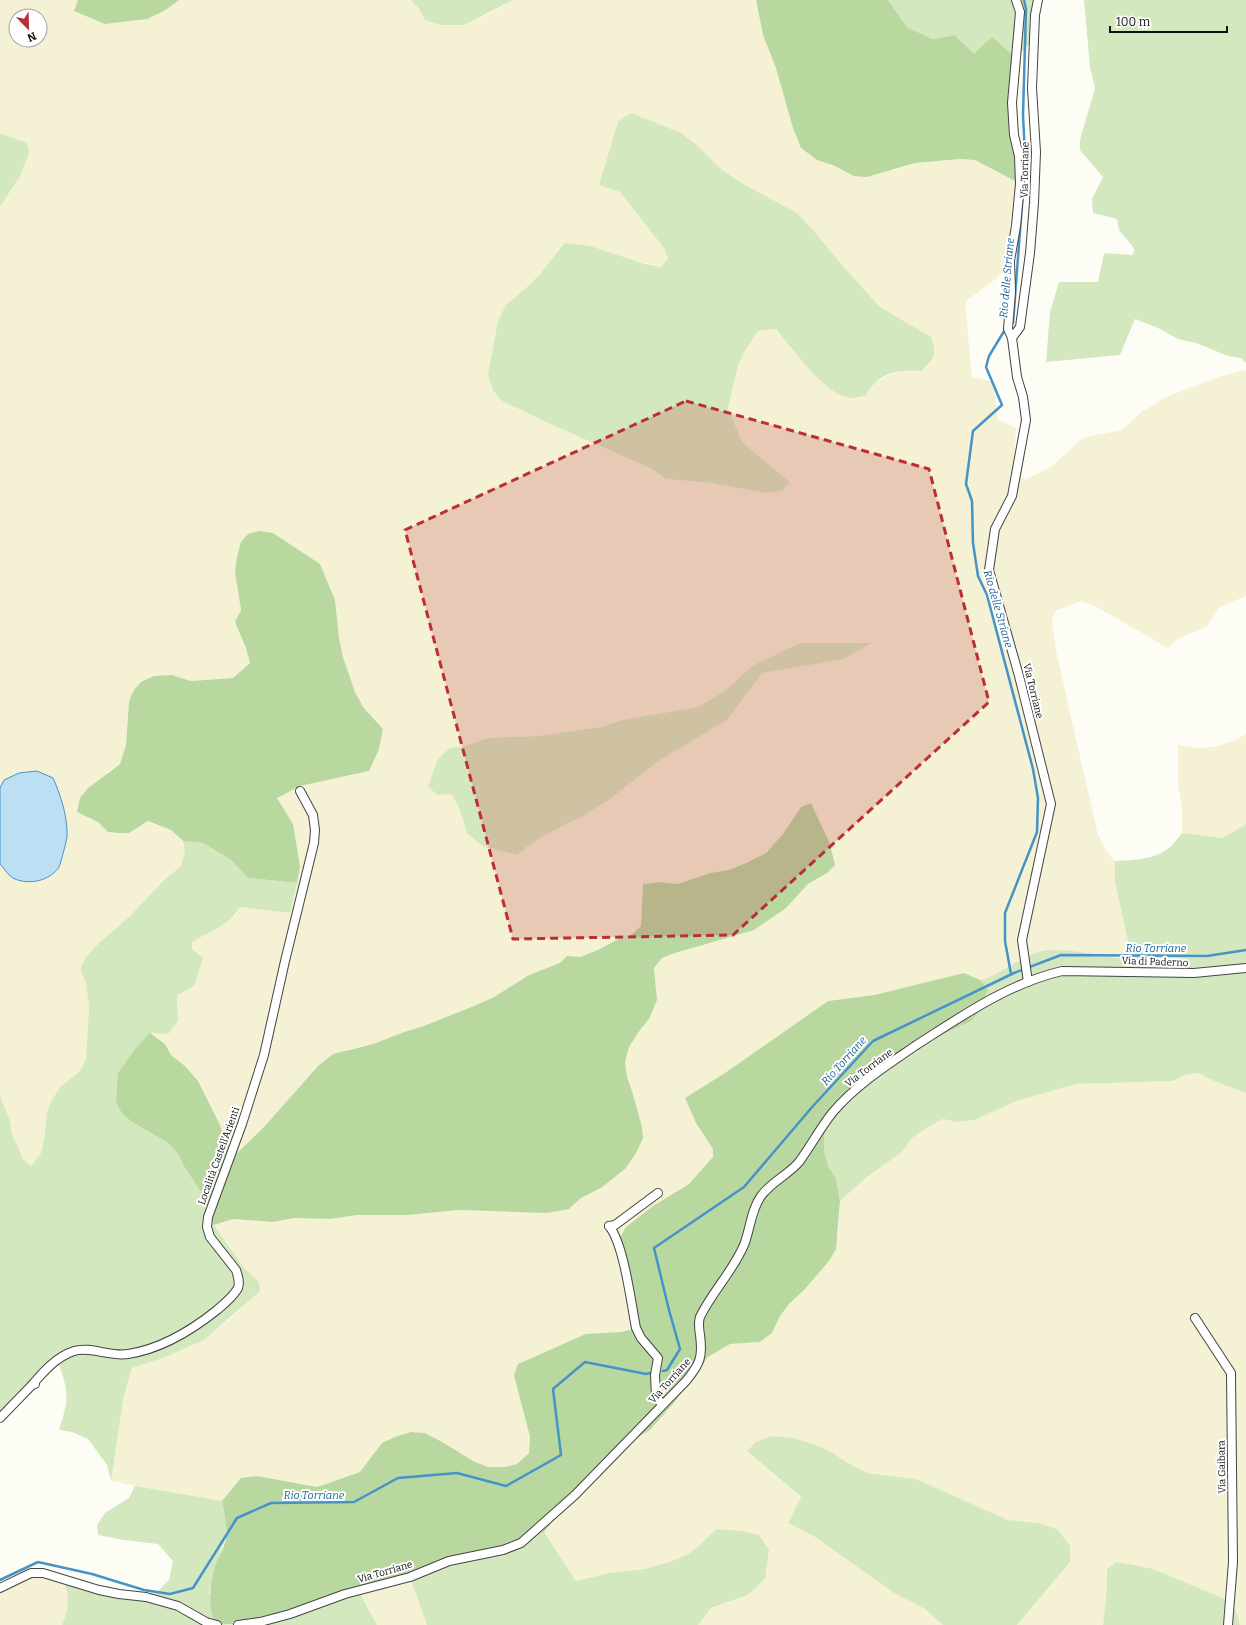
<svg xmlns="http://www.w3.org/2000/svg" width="1246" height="1625" font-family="Bitter,serif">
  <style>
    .farmland { fill: #f4f1d5; fill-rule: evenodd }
    .green { fill: #d4e8bf }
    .forest { fill: #b9d89f }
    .water { fill: #bcdff4; stroke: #4694c7 }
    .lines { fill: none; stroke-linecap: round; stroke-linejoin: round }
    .stream { stroke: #4694c7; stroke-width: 2.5 }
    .minor-casing { stroke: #444; stroke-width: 10 }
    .minor { stroke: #fff; stroke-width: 8 }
    .marked { fill: #bb2e35; fill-opacity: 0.2; stroke: #bb2e35; stroke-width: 3; stroke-dasharray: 8 5; stroke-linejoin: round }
    .labels { text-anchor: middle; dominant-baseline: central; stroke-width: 4; stroke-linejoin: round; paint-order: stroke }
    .street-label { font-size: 10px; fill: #111; stroke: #fff }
    .water-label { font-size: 11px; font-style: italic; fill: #1f669e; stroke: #fff }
  </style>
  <rect width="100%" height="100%" fill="#fefdf5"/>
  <g class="farmland">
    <path d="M0,0H78L74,11L105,24L164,11L179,0H411L419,9L425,20L482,17L513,0H756L763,35L776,68L801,148L817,160L835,166L895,170L915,163L960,159L975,160L1017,182L1010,264L997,278L965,302L972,377L994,382L998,420L1016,428L1014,476L1027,479L1052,466L1084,437L1122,430L1140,413L1166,397L1221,376L1246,370V596L1220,607L1206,627L1179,638L1168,648L1095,606L1081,601L1055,611L1052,622L1056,651L1098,835L1107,852L1115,861V882L1132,960L1067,951L1048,950L1008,966L994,976L980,980L964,973L874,995L828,1001L725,1073L685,1098L696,1123L713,1149V1157L689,1184L653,1206L626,1227L636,1329L620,1332L514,1375L530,1437L529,1453L517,1464L505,1467H488L473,1461L444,1443L425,1433L411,1432L360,1472L316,1487L257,1476L241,1479L222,1501L176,1494L111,1481L124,1395L132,1368L163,1358L204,1340L238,1312L259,1282L244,1268L214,1225L233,1219L273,1222L294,1218L331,1219L357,1215H408L459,1210L505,1212L569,1209L581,1198L601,1188L642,1127L632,1091L627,1077L625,1062L629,1047L640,1030L649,1019L656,989L654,968L662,958L699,945L786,908L808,884L827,873L811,803L801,807L783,834L766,853L746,863L729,870L710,873L678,884L660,882L643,884L641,926L631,935L618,939L600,949L529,975L494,997L474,1006L421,1027L404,1032L373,1044L350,1049L318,1066L264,1127L236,1154L225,1139L219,1123L198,1081L185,1066L171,1055L165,1044L150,1033L178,1021L177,995L192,949V942L236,915L240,907L290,913L300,866L293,824L276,798L300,786L337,777L354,775L383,729L363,707L355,692L343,657L339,638L335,600L320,564L273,533L235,572L241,610L235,623L246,648L250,663L233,678L191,681L172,675L129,701L126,745L120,764L107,772L78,812L98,822L108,832L117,833H129L147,821L171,830L183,841L185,853L180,867L165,879L130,916L99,943L80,969L86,983L89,1007L86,1059L80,1071L61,1086L47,1112L44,1140L41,1153L31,1166L23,1159L12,1134L10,1121L0,1095V207L20,176L27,143L0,133ZM16,16H40V40H16ZM697,145L721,169L740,182L797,213L813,230L842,265L880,307L931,337L921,371L905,370L887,376L876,382L865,396L831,389L797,356L775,329L758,331L744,352L738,366L728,408L742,442L790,482L782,491L765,493L711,483L666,479L650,468L548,423L502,401L525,289L541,273L563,243L661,267L668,258L664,248L620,192L599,185ZM870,643L844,659L762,672L727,720L657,762L609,800L578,819L570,822L544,836L528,846L517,855L467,833L463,814L459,804L451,794L450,748L464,746L488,738L537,736L601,727L622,720L698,707L726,690L752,666Z"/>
    <path d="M1246,734V824L1223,838L1182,833V806L1178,783V745L1197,748L1215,747L1233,741Z"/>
    <path d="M1198,1073L1214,1081L1246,1093V1625H1240L1238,1616L1230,1601L1153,1569H1107V1587L1103,1625H1017L1070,1562L1038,1523L1008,1520L916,1479L868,1473L846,1462L830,1451L810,1443L793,1438L772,1436L747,1451L801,1498L788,1523L815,1537L894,1593L925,1609L943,1625H698L711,1608L733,1601L716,1529L700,1545L690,1553L672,1561L645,1569L609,1573L576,1581L544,1532L570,1501L630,1442L650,1430L673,1404L708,1357L730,1344L760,1342L772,1333L780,1316L789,1304L804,1290L815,1276L838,1234L840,1201L867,1177L902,1152L912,1138L928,1127L943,1119L957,1122L975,1120L1016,1101L1076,1084L1173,1081L1185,1075Z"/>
    <path d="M38,1570L54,1573L65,1584L68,1598L67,1615L62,1625H0V1585L20,1573Z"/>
    <path d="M411,1580L427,1625H377L359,1592L384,1589Z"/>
  </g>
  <g class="green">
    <path d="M411,0H513L464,25H440L425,20L419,9Z"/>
    <path d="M888,0H1042L1032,41L1016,58L974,54L955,35L932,39L907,27Z"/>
    <path d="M1084,0H1246V363L1241,358L1228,356L1196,343L1178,339L1158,328L1135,319L1120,355L1046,362L1050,312L1059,282H1098L1104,253L1133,255L1134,248L1119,230L1117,219L1093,213L1092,199L1103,177L1080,150V140L1095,88L1090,67Z"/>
    <path d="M631,113L681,133L697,145L721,169L740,182L797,213L813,230L842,265L880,307L931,337C937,355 935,358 921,371C906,370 886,371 875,383C871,387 868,392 865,396C859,397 852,399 846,397C823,391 792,349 776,329L758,331L744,352L738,366L728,408L742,442L790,482L782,491L765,493L711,483L666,479L650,468L548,423L502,401L493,390L488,374L498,321L506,305L525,289L541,273L564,243L590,246L645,264L661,267L668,258L664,248L620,192L599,185L618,122Z"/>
    <path d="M0,133L27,143L29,153L20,176L0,207Z"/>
    <path d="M800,643H871L844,659L762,673L727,720L657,762L609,800L578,819L570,822L544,836L528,846L517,855L484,847L467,833C463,818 460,807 451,794L437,795L428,786L438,759L450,748L464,746L488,738L537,736L601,727L622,720L698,707L726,690L752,666Z"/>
    <path d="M1246,824V1093L1214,1081L1198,1073L1185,1075L1173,1081L1076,1084L1016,1101L975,1120L957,1122L943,1119L928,1127L912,1138L902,1152L867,1177L840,1201L836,1178L828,1166L824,1151V1134L836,1113L851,1095L918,1047L939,1036L970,1022L987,990L980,980C999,975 1011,963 1029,956C1035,953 1043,950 1050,950C1076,949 1106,957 1132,960L1115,882V861C1133,860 1155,860 1170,847C1174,844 1178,837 1182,833L1223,838Z"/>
    <path d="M183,841L203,843L231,860L248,878L297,883L290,913L240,907C230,925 209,932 192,942V949L203,958L194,986L177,995L178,1021L168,1034L150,1033L132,1122L168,1143L178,1154L185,1168L201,1192L214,1225L244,1268L259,1282L260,1291L204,1340L163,1358L132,1368L124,1395L111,1481L107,1465L88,1439L72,1432L59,1430C68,1401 70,1395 59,1365L0,1420V1095L10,1121L12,1134L23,1159L31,1166L41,1153L44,1140L47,1112L52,1100L61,1086L80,1071L86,1059L89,1007L86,983L80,969L86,957L99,943L130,916L165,879L180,867L185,853Z"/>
    <path d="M772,1436L793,1438L810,1443L830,1451L846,1462L868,1473L916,1479L1008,1520L1038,1523L1057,1529L1070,1546V1562L1017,1625H943L925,1609L894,1593L815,1537L788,1523L801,1497L747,1451L756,1442Z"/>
    <path d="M135,1486L222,1501L227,1526L226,1538L216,1563L209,1593L222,1624L230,1625H62C69,1611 69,1599 65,1584L138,1596L156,1593L169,1580L173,1561L158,1544L124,1540L98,1535L97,1525L105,1513L129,1498Z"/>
    <path d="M716,1529L741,1531L759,1535L769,1550L765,1578L755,1589L745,1596L711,1608L698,1625H427L411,1580L444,1566L544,1532L576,1581L609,1573L645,1569L672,1561L690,1553L700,1545Z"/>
    <path d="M1117,1562L1153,1569L1230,1601L1238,1616L1240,1625H1103L1107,1587V1569Z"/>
    <path d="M359,1592L377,1625H244Z"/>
  </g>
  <g class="forest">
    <path d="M78,0H179L164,11L147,19L105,24L74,11Z"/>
    <path d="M756,0H888L907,27L932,39L955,35L974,54L992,37L1016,58L1014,96L1017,182L975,160L960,159L915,163L867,177L854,176L835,166L817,160L801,148L793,128L776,68L763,35Z"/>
    <path d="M259,531L273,533L320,564L335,600L339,638L343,657L355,692L363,707L383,729L379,749L369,771L300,786L277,798L293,824L300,866L297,883L248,878L231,860L203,843L183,841L171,830L148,821L129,833H117L108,832L98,822L77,812L80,798L88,788L120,764L126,745L129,701L134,690L141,682L154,676L172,675L191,681L233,678L250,663L246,648L235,622L241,610L235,572L237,557L241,542L248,534Z"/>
    <path d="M811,803L830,844L835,865L827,873L808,884L786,908L754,930L675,953L662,958L654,968L657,1000L649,1019L640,1030L629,1047L625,1062L627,1077L632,1091L642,1127L643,1138L636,1153L625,1169L601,1188L581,1198L569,1209L547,1213L459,1210L408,1215H357L331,1219L294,1218L273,1222L233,1219L214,1225L201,1192L185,1168L178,1154L168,1143L132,1122L122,1113L116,1102L118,1073L135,1049L150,1033L165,1044L171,1055L185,1066L198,1081L219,1123L225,1139L236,1154L264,1127L318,1066L333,1054L373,1044L404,1032L421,1027L474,1006L494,997L529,975L560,963L567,956L580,957L600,949L618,939L631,935L641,926L643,884L660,882L678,884L710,873L729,870L746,863L766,853L783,834L801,807Z"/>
    <path d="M964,973L980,980L988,990L979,1012L970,1022L939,1036L869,1078L836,1113L824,1134V1151L828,1166L836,1178L840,1201L836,1249L829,1261L804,1290L789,1304L780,1316L772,1333L760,1342L730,1344L708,1357L673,1404L650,1430L630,1442L570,1501L544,1532L520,1541L462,1559L411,1580L384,1589L359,1592L244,1625L222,1624L213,1618C208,1599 210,1582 216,1563C219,1555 225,1547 226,1538C228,1526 224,1513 222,1501L241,1478L257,1476L317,1487L360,1472L382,1443L395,1437L411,1432L425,1433L444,1443L473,1461L488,1467H505L517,1464L529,1453L530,1437L514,1375L518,1364L586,1334L620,1332L636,1329L618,1241L626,1227L653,1206L689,1184L713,1157V1149L696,1123L685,1098L725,1073L828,1001L874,995Z"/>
  </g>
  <path class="water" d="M37,771L53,778C61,796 68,818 67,837C66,843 61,862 59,867C50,881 29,885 15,879C9,877 4,868 0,864V788L4,780L19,773Z"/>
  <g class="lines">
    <g class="stream">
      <path d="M1024,181L1025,155L1023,115L1026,9L1024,0"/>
      <path d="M1011,324L1013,323L1023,192"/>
      <path d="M1006,328L989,356L986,367L1002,405L973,431L966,484L972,501L973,543L978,576L987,595L1033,769L1038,798L1037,832L1005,913V941L1011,974"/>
      <path d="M663,1371L667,1370L680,1349L669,1310L654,1248L744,1187L813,1106L873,1041L1014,973L1061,955L1207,956L1246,950"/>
      <path d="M0,1580L38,1562L92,1574L144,1590L170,1594L193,1588L237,1518L271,1503L354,1502L398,1478L457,1473L506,1486L561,1455L553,1389L585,1362L646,1374L650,1373"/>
    </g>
    <g class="minor-casing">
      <g id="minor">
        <path d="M1016,0L1020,12L1012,103L1014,135L1019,156L1020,184L1016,226L1010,261L1011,292L1008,329L1012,338L1017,377L1023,397L1026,420L1012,496L995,529L989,570L1019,676L1051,804L1022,940L1028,982"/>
        <path d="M1012,338L1020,327L1030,253L1034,203L1036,152L1032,88L1035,15L1038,0"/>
        <path d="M609,1226C624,1244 631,1303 636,1328L641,1338L658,1358L655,1375L656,1396L662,1405"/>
        <path d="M609,1226L615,1225L658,1193"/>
        <path d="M1195,1318L1231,1373L1233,1562L1228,1625"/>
        <path d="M32,1385C44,1371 56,1357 74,1351C90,1346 111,1357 128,1354C161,1349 192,1330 217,1310C225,1303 233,1297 238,1288C240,1282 238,1276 236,1270L210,1237L207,1227L208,1217L242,1124L264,1055L285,961L314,843L315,830L313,815L300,791"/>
        <path d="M0,1418L32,1385L35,1384"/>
        <path d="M0,1588L31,1573H43L99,1590L119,1594L146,1597L178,1606L206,1622L217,1625"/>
        <path d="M238,1625L260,1622L290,1614L345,1594L410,1577L449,1561L503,1550L521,1543L575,1495L686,1381C700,1364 703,1357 700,1335C699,1329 698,1323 700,1317C712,1292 733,1271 744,1245C750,1230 751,1210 761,1196C771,1182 788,1175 799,1162C811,1146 820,1128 833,1112C856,1085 886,1066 915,1046C962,1016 1007,984 1062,971L1194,973L1246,968"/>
      </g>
    </g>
    <use href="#minor" class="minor"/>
  </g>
  <path class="marked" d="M686,401L929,469L989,702L733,935L513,939L405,530Z"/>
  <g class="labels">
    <g class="street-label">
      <text transform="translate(1025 170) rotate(-89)">Via Torriane</text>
      <text transform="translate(1033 691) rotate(76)">Via Torriane</text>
      <text transform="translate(1155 962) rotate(2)">Via di Paderno</text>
      <text transform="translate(869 1068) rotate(-37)">Via Torriane</text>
      <text transform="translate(219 1156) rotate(-70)">Località Castell'Arienti</text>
      <text transform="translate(670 1381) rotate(-48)">Via Torriane</text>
      <text transform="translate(1222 1467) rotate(-91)">Via Gaibara</text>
      <text transform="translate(385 1572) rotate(-16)">Via Torriane</text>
    </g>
    <g class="water-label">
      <text transform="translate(1007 278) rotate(-85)">Rio delle Striane</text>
      <text transform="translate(998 609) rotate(74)">Rio delle Striane</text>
      <text x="1156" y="948">Rio Torriane</text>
      <text transform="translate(844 1061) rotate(-48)">Rio Torriane</text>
      <text x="314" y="1495">Rio Torriane</text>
    </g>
  </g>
  <g transform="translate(28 28) rotate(157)"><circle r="19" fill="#ffffff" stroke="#a0a0a0"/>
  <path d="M0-3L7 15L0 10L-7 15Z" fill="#bb2e35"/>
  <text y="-6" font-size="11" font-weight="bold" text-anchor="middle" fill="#111111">N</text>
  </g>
  <path d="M1110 26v6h117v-6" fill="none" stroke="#111111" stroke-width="2"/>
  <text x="1116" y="26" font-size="12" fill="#111111" stroke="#ffffff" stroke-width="3" paint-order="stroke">100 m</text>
</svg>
